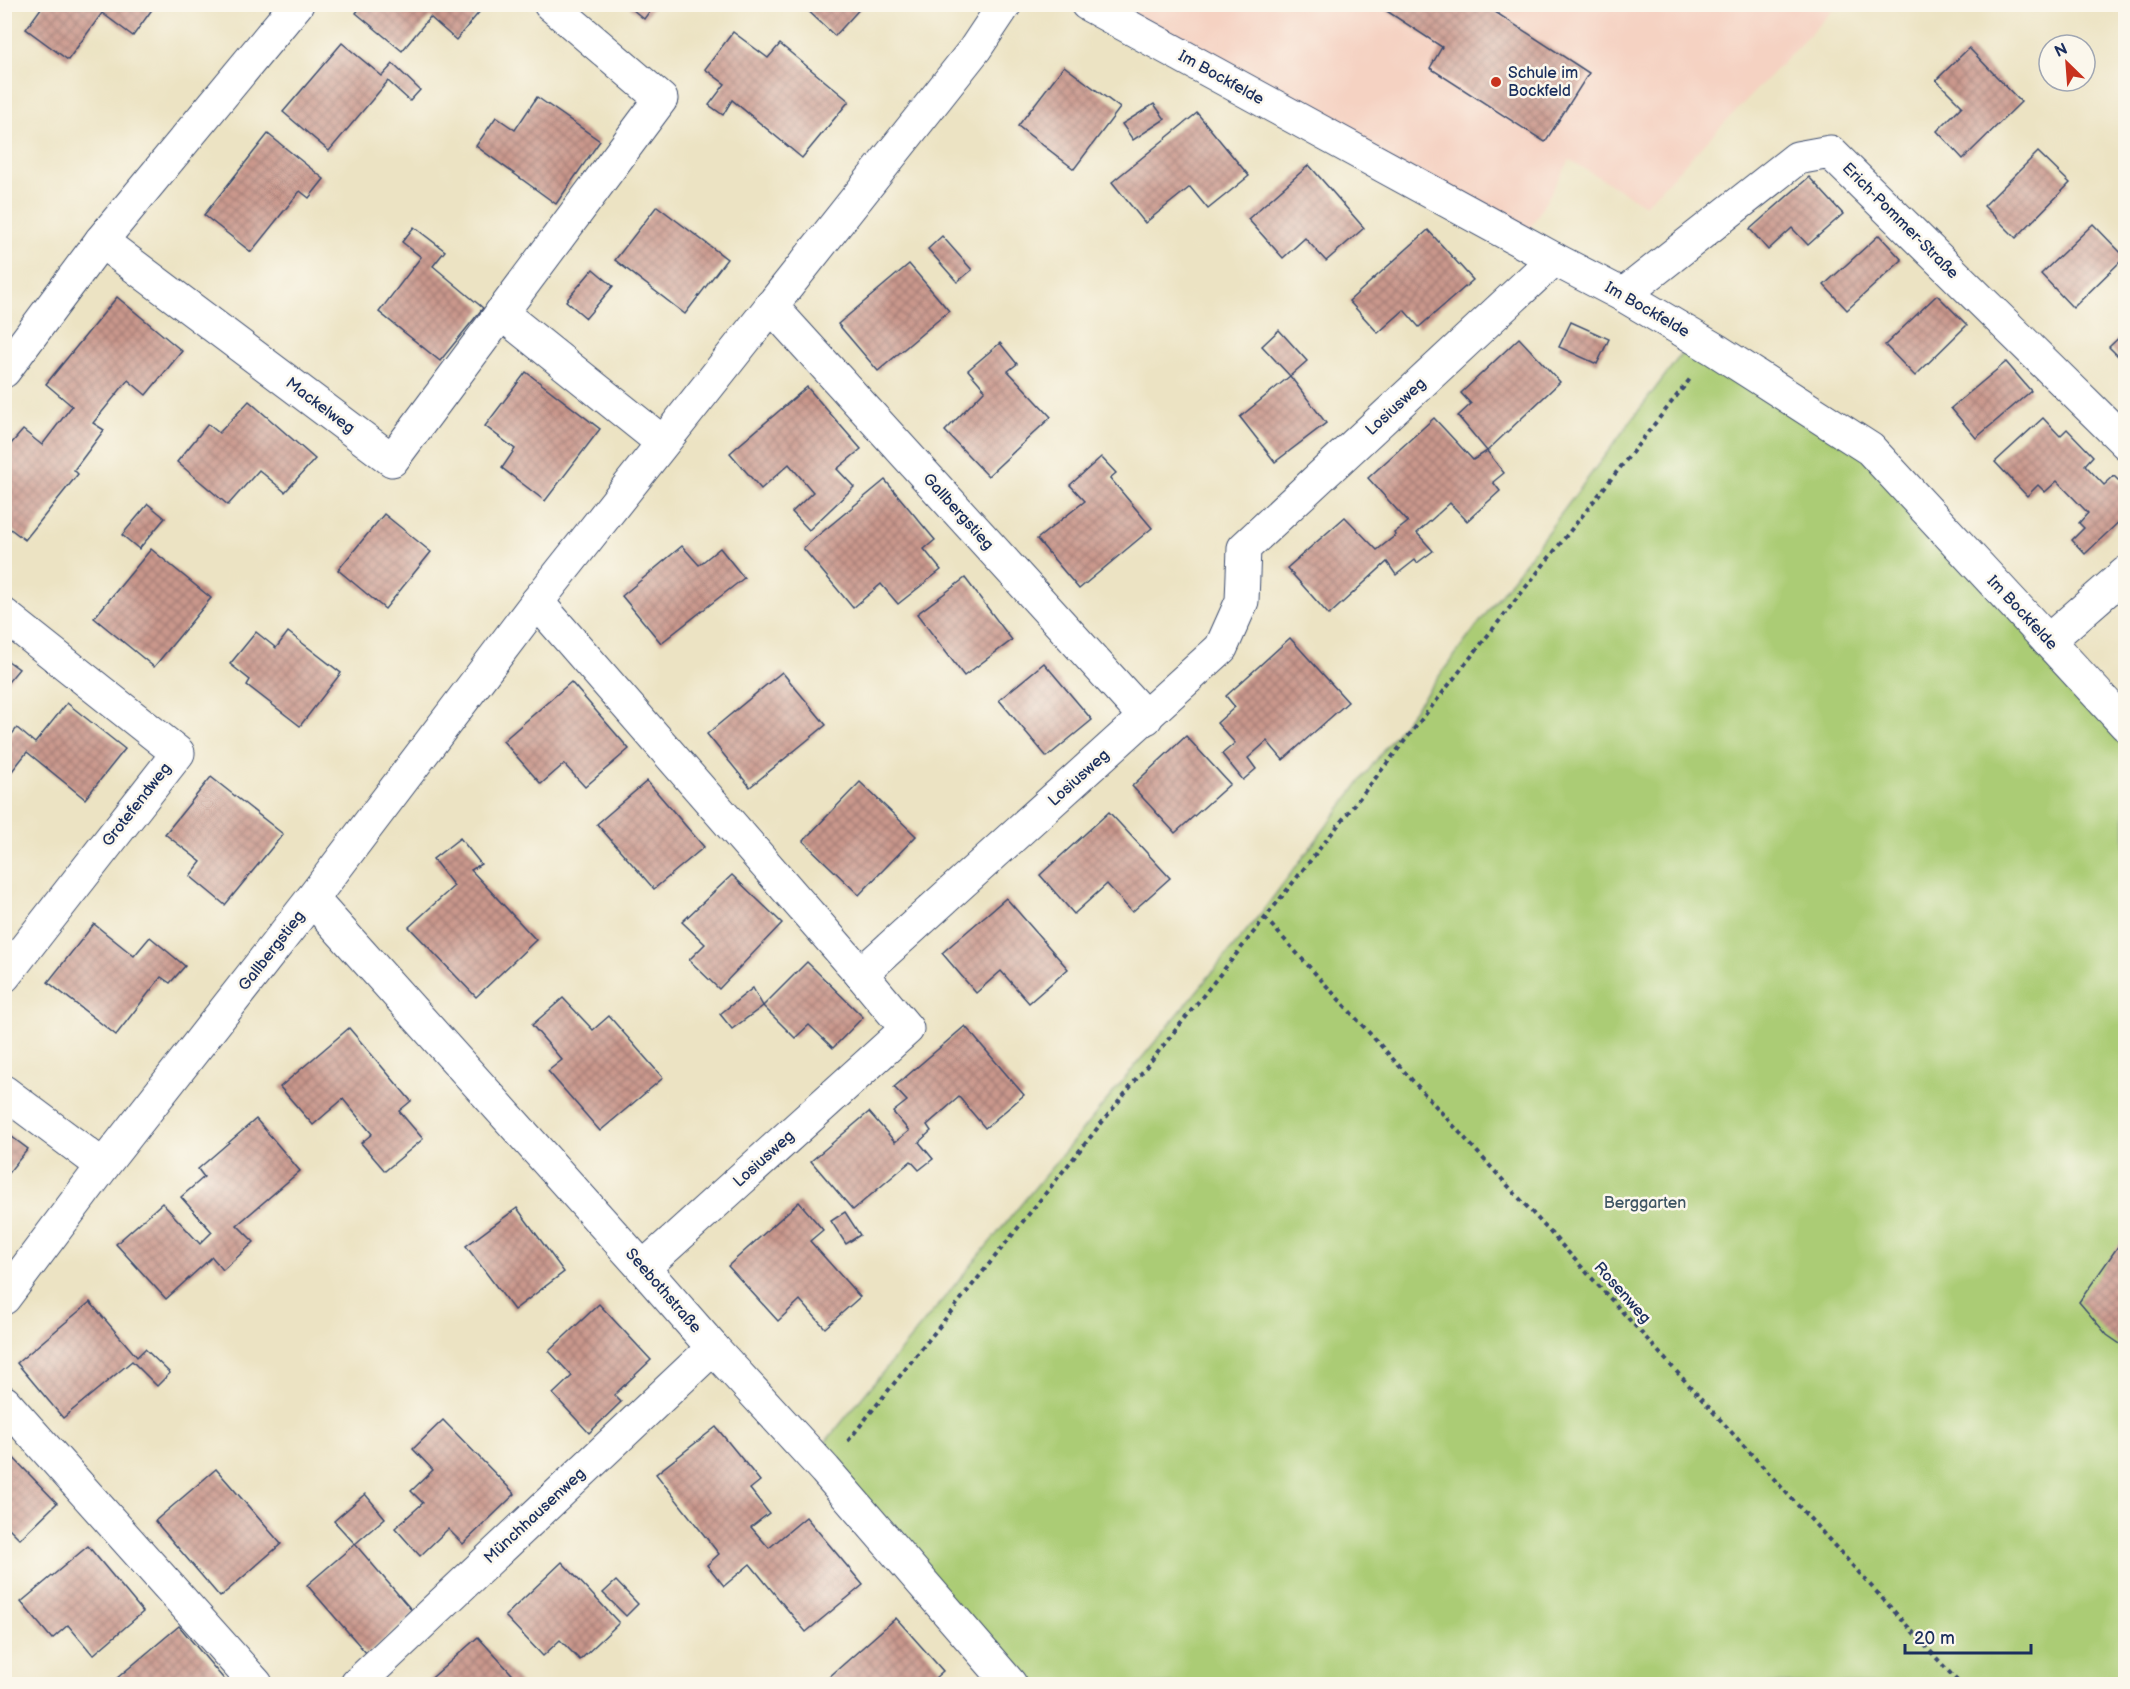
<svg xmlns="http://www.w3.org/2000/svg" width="2130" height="1689" font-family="'Balsamiq Sans',sans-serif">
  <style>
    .built { fill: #f5d2c2 }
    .green { fill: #abcc75; stroke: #637e6a; stroke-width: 1.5 }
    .building { fill: url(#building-cross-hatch) }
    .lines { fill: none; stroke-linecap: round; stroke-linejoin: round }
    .minor-casing { stroke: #3a4a6d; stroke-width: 35 }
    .path { stroke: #3a4a6d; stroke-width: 4; stroke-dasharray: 4.5 4.5; stroke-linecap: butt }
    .minor { stroke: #fff; stroke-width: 33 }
    .poi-dot { fill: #c8321e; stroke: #fbf7ec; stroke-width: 2 }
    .labels { text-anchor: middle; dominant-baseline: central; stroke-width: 5; stroke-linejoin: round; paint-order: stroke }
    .poi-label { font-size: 16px; fill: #1b2f5e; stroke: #fbf7ec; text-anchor: start }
    .street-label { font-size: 16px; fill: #1b2f5e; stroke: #fbf7ec }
    .park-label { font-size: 16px; fill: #3f5664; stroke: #fbf7ec }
  </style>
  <defs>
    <pattern id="building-cross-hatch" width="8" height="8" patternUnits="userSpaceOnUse" patternTransform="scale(1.5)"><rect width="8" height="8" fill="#ca988c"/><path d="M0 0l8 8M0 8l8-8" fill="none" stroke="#a37c76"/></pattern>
  </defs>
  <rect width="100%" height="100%" fill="#fbf7ec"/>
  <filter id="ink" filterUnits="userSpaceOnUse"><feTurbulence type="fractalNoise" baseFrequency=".0167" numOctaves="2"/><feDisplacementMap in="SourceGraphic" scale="12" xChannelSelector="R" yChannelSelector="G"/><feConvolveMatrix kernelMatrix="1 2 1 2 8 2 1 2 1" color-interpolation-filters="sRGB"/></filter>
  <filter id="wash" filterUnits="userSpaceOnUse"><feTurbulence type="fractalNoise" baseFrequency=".008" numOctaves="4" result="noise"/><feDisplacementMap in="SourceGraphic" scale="24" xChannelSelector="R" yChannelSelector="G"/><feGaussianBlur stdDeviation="1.35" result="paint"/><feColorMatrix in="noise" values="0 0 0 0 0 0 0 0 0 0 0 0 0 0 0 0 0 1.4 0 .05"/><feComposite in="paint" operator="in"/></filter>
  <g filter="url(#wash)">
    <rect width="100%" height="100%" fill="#ece3c3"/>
    <path class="built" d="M1087,5H1838L1645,205L1570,160L1522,242Z"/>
    <path class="green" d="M1697,333L1821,407L2125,741V1684H1023L818,1451L1262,912Z"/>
    <g id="blocks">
      <g class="building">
        <path d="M44,4H156L133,36L102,13L68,60L26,29Z"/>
        <path d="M363,4H486L456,40L430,17L402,51L356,13Z"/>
        <path d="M626,4H655L644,19Z"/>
        <path d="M801,4H864L835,36Z"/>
        <path d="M1376,4H1483L1589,73L1545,142L1430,68L1442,47Z"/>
        <path d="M733,32L768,58L780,44L849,101L802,158L732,100L723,115L709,105L725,84L705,69Z"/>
        <path d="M342,43L382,76L393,64L420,90L410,101L388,81L329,151L283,112Z"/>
        <path d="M1969,48L2021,102L1963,159L1937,131L1962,106L1936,80Z"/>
        <path d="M1064,66L1120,108L1074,169L1018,126Z"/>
        <path d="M537,97L600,141L556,204L476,146L496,117L515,130Z"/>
        <path d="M1154,104L1165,119L1133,140L1122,124Z"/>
        <path d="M1197,113L1249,176L1208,209L1190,187L1145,223L1112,182Z"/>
        <path d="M268,134L324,179L309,198L300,191L251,252L204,215Z"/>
        <path d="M2038,152L2070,183L2016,238L1984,206Z"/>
        <path d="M1309,165L1364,228L1326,261L1305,238L1283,258L1248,219Z"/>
        <path d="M1809,177L1843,214L1808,245L1792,228L1768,250L1750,229Z"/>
        <path d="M657,206L727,259L685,314L615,260Z"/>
        <path d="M2093,224L2125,257L2073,308L2041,274Z"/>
        <path d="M414,227L445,251L433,266L483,308L440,361L379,312L421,257L402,242Z"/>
        <path d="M1428,230L1473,280L1419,327L1404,310L1378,333L1349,301Z"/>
        <path d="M1879,235L1902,260L1847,310L1824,285Z"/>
        <path d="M942,236L972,270L957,282L928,249Z"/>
        <path d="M909,264L949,311L878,371L838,324Z"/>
        <path d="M593,269L613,286L586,318L566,301Z"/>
        <path d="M1937,295L1967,325L1915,376L1885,345Z"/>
        <path d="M117,297L182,351L146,395L128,380L93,423L104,430L74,470L78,474L25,540L4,524V452L23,430L42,445L72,406L46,384Z"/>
        <path d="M1571,322L1609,339L1597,364L1559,347Z"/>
        <path d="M1279,330L1307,361L1290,376L1262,346Z"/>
        <path d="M2126,331V364L2109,347Z"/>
        <path d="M1519,338L1560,382L1487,451L1458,416L1471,404L1461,393Z"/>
        <path d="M1000,343L1017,364L1008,371L1051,417L988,476L945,431L985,390L968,370Z"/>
        <path d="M2006,362L2031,391L1976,438L1951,408Z"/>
        <path d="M526,372L600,429L545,501L502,468L515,449L485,426Z"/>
        <path d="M1290,376L1326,423L1275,462L1240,417Z"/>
        <path d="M807,387L861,449L837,469L854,487L809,530L792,512L813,492L789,464L761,489L730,453Z"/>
        <path d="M249,401L315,459L285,492L259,470L228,505L177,462L208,424L219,433Z"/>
        <path d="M1434,418L1473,460L1487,451L1504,473L1493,482L1500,491L1467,521L1450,503L1417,533L1433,551L1417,563L1415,560L1396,575L1387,562L1329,615L1287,568L1345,517L1377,550L1396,535L1394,533L1408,522L1368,478Z"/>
        <path d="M2043,418L2060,436L2067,429L2093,456L2085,465L2104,485L2114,476L2126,488V515L2085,554L2072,540L2084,528L2079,523L2088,513L2057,481L2045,492L2038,485L2027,496L1995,462Z"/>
        <path d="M1101,457L1116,473L1110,478L1152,528L1079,589L1037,539L1085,501L1070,485Z"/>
        <path d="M885,480L935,540L924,549L941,570L898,604L881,584L853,608L803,548Z"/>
        <path d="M148,504L165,518L139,549L122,535Z"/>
        <path d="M384,514L431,552L385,609L338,570Z"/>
        <path d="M682,546L699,565L720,548L744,578L661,643L622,596Z"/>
        <path d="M151,549L211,598L154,667L94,618Z"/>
        <path d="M965,578L1012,640L964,676L917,614Z"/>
        <path d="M256,632L276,648L288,632L341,673L300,726L247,685L250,680L230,664Z"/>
        <path d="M1290,638L1348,702L1283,760L1267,741L1248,758L1256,769L1243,780L1222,754L1235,743L1217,723L1235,707L1226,696Z"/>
        <path d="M4,658L19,669L4,687Z"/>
        <path d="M1044,663L1092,720L1047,757L999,700Z"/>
        <path d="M782,672L826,725L750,787L707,734Z"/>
        <path d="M571,682L629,749L585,787L564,764L541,784L503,741Z"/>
        <path d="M67,703L125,749L85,799L27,752L9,775L4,772V744L17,728L35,743Z"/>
        <path d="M1186,736L1230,784L1175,833L1132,786Z"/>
        <path d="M211,777L283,834L225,905L190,876L201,862L165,834Z"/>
        <path d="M647,781L704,847L654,889L597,824Z"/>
        <path d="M860,782L916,836L859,895L803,841Z"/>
        <path d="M1109,812L1170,878L1132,912L1107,884L1074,914L1040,875Z"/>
        <path d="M460,838L481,864L471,870L536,940L476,997L409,927L454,886L433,859Z"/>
        <path d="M732,875L782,923L719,989L689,960L705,944L682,922Z"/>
        <path d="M1006,898L1068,969L1029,1003L1001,971L976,993L942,953Z"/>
        <path d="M94,924L134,956L150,937L185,966L170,983L161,977L116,1035L48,982Z"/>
        <path d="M807,962L863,1017L833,1048L809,1025L795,1038L763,1006Z"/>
        <path d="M753,988L763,1006L732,1029L720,1014Z"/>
        <path d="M563,998L593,1030L609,1016L663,1078L600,1131L548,1071L562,1060L532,1025Z"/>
        <path d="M965,1026L1024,1095L985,1128L959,1097L927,1125L931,1131L919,1142L933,1159L919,1170L911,1161L853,1210L811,1161L869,1112L895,1142L909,1131L893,1112L907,1101L894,1087Z"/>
        <path d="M349,1028L411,1101L399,1111L423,1139L385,1171L361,1143L372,1134L343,1099L313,1125L280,1087Z"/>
        <path d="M256,1119L300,1171L237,1225L254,1242L223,1270L212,1257L166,1299L116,1244L162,1203L200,1244L212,1232L181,1197L204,1177L198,1169Z"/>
        <path d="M4,1131L28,1149L4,1178Z"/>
        <path d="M799,1202L823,1230L810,1241L860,1297L825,1328L800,1300L778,1321L728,1266Z"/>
        <path d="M517,1208L564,1272L514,1310L466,1246Z"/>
        <path d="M845,1212L860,1235L846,1244L831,1221Z"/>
        <path d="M2126,1235V1348L2107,1335L2079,1302Z"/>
        <path d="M90,1302L137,1357L145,1349L170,1373L157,1386L132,1361L63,1418L17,1363Z"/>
        <path d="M599,1304L651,1360L614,1395L621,1402L589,1433L553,1394L572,1376L549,1351Z"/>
        <path d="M443,1420L515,1494L463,1544L448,1529L420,1556L395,1528L423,1503L411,1491L433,1470L413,1449Z"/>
        <path d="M716,1427L760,1481L750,1489L769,1513L751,1527L769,1548L806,1517L863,1585L806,1632L750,1564L724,1586L707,1565L719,1554L656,1474Z"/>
        <path d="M4,1448L57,1503L20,1539L4,1523Z"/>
        <path d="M216,1469L281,1544L220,1597L155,1521Z"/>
        <path d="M365,1494L385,1518L355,1544L334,1521Z"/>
        <path d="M355,1544L414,1613L367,1654L307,1585Z"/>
        <path d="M88,1546L143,1612L93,1655L68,1625L52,1639L21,1602Z"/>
        <path d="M562,1562L619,1623L580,1660L560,1640L543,1656L505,1616Z"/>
        <path d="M616,1581L638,1604L626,1616L603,1593Z"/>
        <path d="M896,1618L943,1671L928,1684H834L828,1678Z"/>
        <path d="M179,1626L228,1684H110Z"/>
        <path d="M478,1637L521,1684H425Z"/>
      </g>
    </g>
  </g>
  <g filter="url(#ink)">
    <use href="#blocks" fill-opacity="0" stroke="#3a4a6d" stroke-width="1.5"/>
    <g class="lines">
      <g class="minor-casing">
        <g id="minor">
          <path d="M1087,4L1554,259L1623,295L1716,350L1870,449L2126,725"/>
          <path d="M101,241L392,460L661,99L550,4"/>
          <path d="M1623,295L1797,158L1830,152L2126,443"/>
          <path d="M771,306L1146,718"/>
          <path d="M501,313L662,442"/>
          <path d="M4,371L101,241L297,4"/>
          <path d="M537,602L861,974"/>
          <path d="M4,615L178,753L4,976"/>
          <path d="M2048,641L2126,573"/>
          <path d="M312,899L643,1268L713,1348L825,1470L1010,1684"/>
          <path d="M4,1092L103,1166"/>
          <path d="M643,1268L907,1029L861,974L1221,648L1242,601L1244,548L1554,259"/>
          <path d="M4,1298L103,1166L312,899L537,602L975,49L1005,4"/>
          <path d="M4,1402L256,1684"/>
          <path d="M357,1684L713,1348"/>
        </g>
      </g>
      <g class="path">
        <path d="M1265,918L1960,1684"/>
        <path d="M848,1441L1265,918L1690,379"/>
      </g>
      <use href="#minor" class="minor"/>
    </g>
  </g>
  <circle class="poi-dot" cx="1496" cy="82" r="6"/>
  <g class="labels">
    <g class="poi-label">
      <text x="1508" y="73">Schule im<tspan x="1508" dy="18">Bockfeld</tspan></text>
    </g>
    <g class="street-label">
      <text transform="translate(1221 78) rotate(29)">Im Bockfelde</text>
      <text transform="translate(1900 221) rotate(45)">Erich-Pommer-Straße</text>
      <text transform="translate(1647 310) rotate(30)">Im Bockfelde</text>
      <text transform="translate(320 406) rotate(37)">Mackelweg</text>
      <text transform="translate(1396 407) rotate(-43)">Losiusweg</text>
      <text transform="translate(958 512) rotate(48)">Gallbergstieg</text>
      <text transform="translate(2022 613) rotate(47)">Im Bockfelde</text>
      <text transform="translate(1079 778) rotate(-42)">Losiusweg</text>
      <text transform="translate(137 805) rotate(-52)">Grotefendweg</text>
      <text transform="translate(272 951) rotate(-52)">Gallbergstieg</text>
      <text transform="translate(764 1159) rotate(-42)">Losiusweg</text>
      <text transform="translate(663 1291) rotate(49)">Seebothstraße</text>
      <text transform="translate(1622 1293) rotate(48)">Rosenweg</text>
      <text transform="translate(535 1516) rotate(-43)">Münchhausenweg</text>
    </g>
    <g class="park-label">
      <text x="1645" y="1203">Berggarten</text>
    </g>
  </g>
  <rect width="2130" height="1689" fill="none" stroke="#fbf7ec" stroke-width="24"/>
  <g transform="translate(2067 63) rotate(335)"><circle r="28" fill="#fbf7ec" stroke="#a1a7b3" stroke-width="1.5"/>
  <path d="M0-4.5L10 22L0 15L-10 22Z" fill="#c8321e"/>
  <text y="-9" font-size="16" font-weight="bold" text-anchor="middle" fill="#1b2f5e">N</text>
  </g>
  <path d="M1905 1644v9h126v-9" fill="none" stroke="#1b2f5e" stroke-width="3"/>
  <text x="1914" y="1644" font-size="18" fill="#1b2f5e" stroke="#fbf7ec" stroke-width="4.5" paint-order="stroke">20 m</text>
</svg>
